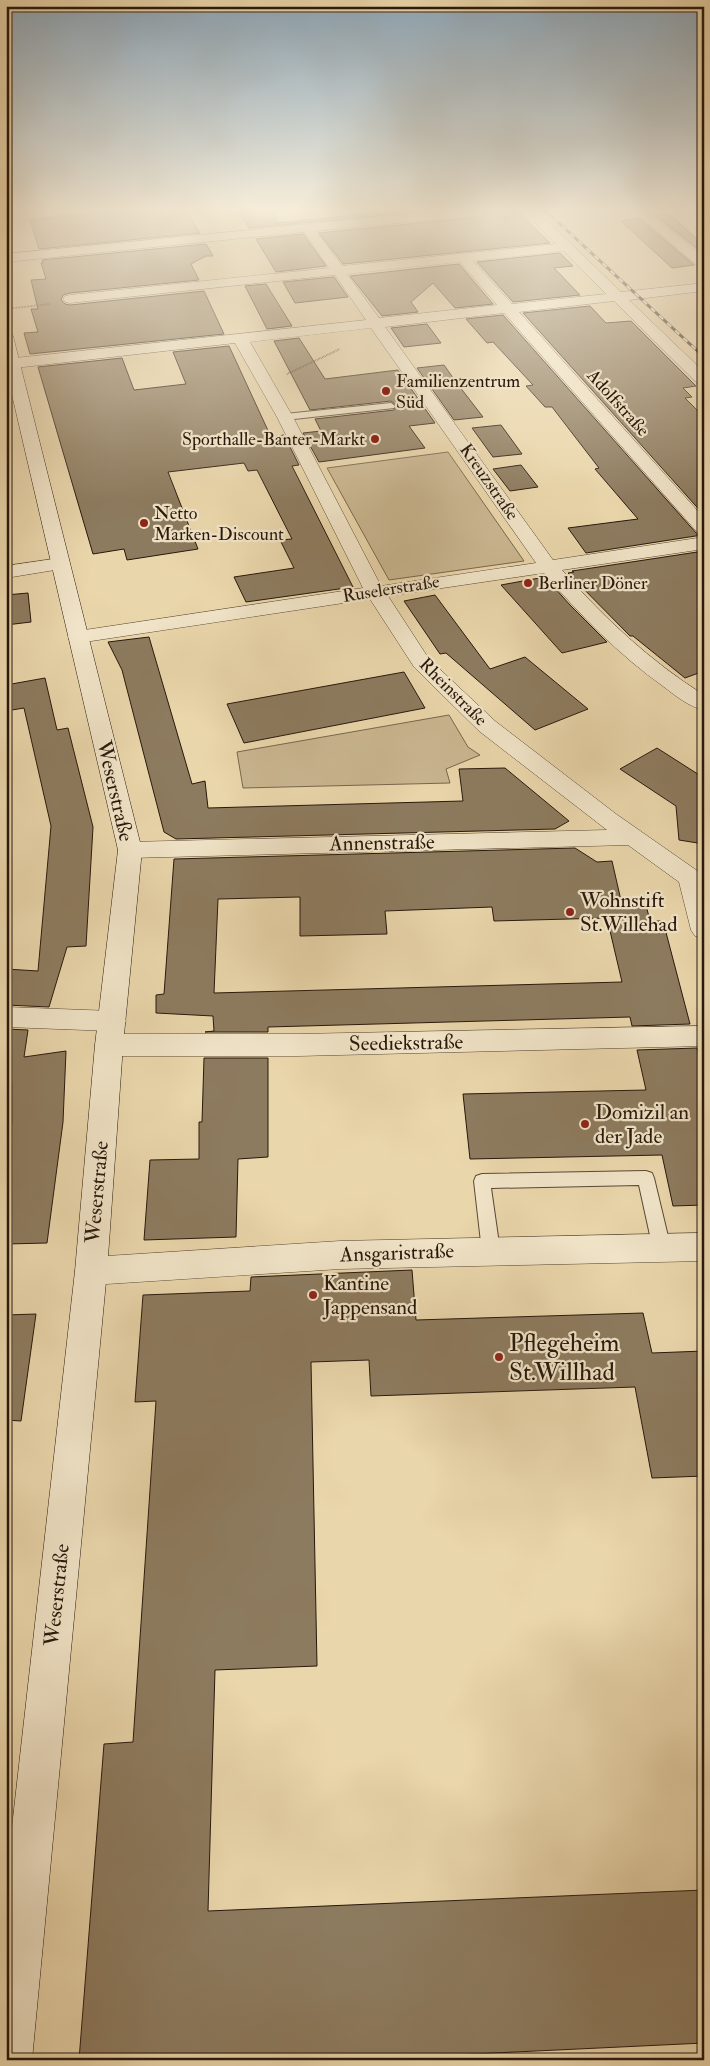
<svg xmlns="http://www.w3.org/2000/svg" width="710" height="2066" font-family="'IM FELL Double Pica',serif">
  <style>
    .green { fill: #c9b690; stroke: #78674e }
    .building { fill: #8d7b5f; stroke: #28180c; fill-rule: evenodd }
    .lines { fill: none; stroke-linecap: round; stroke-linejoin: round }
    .lane-casing { stroke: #584834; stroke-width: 2 }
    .street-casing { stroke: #584834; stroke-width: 1 }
    .secondary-casing { stroke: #28180c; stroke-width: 1 }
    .path { stroke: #28180c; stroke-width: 2; stroke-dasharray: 0.5 1; stroke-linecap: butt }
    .lane { fill: #f1e4c8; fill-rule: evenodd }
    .street { fill: #f1e4c8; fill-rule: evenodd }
    .secondary { fill: #f1e4c8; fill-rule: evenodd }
    .rail-casing { stroke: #28180c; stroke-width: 3 }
    .rail { stroke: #f1e4c8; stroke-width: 2; stroke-dasharray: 5.5; stroke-linecap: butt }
    .poi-dot { fill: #8f2418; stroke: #f1e4c8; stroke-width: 2 }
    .labels { text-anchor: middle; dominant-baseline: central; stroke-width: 4.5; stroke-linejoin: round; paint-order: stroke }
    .far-poi-label { font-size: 18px; fill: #28180c; stroke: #f1e4c8; text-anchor: start }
    .far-street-label { font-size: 18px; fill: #28180c; stroke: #f1e4c8 }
    .street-label { font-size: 21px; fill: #28180c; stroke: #f1e4c8 }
    .poi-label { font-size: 21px; fill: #28180c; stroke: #f1e4c8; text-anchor: start }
    .near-poi-label { font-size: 25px; fill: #28180c; stroke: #f1e4c8; text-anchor: start }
  </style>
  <rect width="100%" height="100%" fill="#ead6ab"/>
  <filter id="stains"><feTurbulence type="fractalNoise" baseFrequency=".004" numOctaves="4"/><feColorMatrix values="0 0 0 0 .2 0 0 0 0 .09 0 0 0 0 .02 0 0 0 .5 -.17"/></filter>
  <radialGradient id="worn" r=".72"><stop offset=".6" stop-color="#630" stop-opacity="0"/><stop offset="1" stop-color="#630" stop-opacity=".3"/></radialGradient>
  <g class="green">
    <path d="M448,452L524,561L389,580L327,468Z"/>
    <path d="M449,715L468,747L480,755L446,769L450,783L243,788L237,752Z"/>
  </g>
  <g class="building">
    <path d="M117,211H186L200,233L39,249L30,220Z"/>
    <path d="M238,211H276L277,223L396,211H427L249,228Z"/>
    <path d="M487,211H517L550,243L343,264L319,233L479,217Z"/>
    <path d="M670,215L704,245V254L656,216Z"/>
    <path d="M638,218L694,265L672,268L621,221Z"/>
    <path d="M303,234L326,266L276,272L256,239Z"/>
    <path d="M206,244L213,256H206L191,264L199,280L70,293L63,295L61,300L65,304L70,305L204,291L224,334L30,354L24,333L38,332L31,309H38L31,280L46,279L41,263H43L42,260Z"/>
    <path d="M560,253L573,266L554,268L580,295L513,302L477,262Z"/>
    <path d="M459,264L493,304L455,308L433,283L411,302L418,312L382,316L350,276Z"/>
    <path d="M334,277L348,297L295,303L283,282Z"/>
    <path d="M266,284L292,326L267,329L245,286Z"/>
    <path d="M590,306L606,323L631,321L696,386L683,388L692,397L685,398L704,417V515L523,313Z"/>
    <path d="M503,315L697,534L702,535L586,553L568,528L638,519L595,469L599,468L552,407H545L526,386L533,385L493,342L487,343L466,319Z"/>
    <path d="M427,324L441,343L404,347L391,328Z"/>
    <path d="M299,338L325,379L398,370L435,423L409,426L425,448L319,462L303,433L321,431L315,419L394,410L397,406L391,401L310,410L274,341Z"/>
    <path d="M229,346L271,437L284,435L299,465L292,466L353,587L246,602L234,577L294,568L280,540L292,539L257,470L248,471L244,463L168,472L198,549L127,560L124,549L93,554L38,367L122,358L134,390L186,384L173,352Z"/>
    <path d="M444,365L456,382L483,417L454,420L417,368Z"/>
    <path d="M501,425L522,454L493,457L472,428Z"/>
    <path d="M521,465L538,487L510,491L493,469Z"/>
    <path d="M704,551V671L685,678L633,636H630L568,573L574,572L572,571Z"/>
    <path d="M545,577L570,605L607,642L562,653L501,585Z"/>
    <path d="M28,593L31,622L6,625V595Z"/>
    <path d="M435,595L490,669L525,657L588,709L535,730L446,653L440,654L404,601Z"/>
    <path d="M149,637L192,784L205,781L208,808L463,801L459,769L505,768L569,821L555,829L176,839L164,832L122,670L108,642Z"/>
    <path d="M404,672L425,708L244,743L227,704Z"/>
    <path d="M45,678L57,730L68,728L93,827L86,946L67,947L49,1007L6,1005V969L38,971L51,826L24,708L6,711V685Z"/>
    <path d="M657,748L704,778V844L679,840L676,806L620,769Z"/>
    <path d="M575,848L597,862L612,861L622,905H646L650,921H663L690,1024L632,1026L630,1017L268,1027V1032H205L214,1031L213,1016L156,1013V995L164,994L174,859ZM300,897V936L387,934L385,911L492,907L494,921L607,918L622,982L214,993L218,899Z"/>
    <path d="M6,1029L28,1030L24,1057L66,1051L63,1122L47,1243L6,1244V1162L12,1123V1083H6Z"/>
    <path d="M697,1048L704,1069V1205L673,1206L662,1155L470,1159L463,1094L646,1090L637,1050Z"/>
    <path d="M204,1058H268V1157L238,1159L236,1237L144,1240L150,1160L199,1159V1122H202Z"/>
    <path d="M412,1270L416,1320L643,1313L652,1353L704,1351V1476L652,1478L635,1387L371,1396L369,1360L311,1362L317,1666L215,1670L208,1911L704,1890V2043L347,2060H79L104,1744L133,1742L156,1401L135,1402L143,1295L250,1291L251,1277Z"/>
    <path d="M36,1314L21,1421L6,1420V1315Z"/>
  </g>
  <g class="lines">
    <g class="lane-casing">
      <g id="lane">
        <path d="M391,403L395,406L394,408L285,420L281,417L285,414Z"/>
        <path d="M646,1171L652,1173L654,1178L671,1249L668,1254L662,1256L656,1254L653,1249L639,1185L491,1188L500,1251L497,1256L491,1258L485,1256L482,1251L474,1181L476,1176L482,1174Z"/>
      </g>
    </g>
    <g class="street-casing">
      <g id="street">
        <path d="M22,211H65L59,215L6,220V212Z"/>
        <path d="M443,211H485L479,215L316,231L342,266L556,244L524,211H537L621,292L704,283V291L629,300L704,372V386L698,384L614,301L519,312L704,518V534L698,533L504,313L385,327L553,560L704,537V549L562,570C604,618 650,661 704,695V710C689,707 676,696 664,687C619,655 580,615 544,573L388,596L429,659L495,721L616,814L699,872L704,883V939L695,936L691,930L679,882L628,845L130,858L121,856L118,850L121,844L130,842L607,830L479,731L414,667L370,599L78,643L71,641L68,637L71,633L78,631L363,588L277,417L235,343L6,369V359L366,320L335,275L70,303L65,302L63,299L65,296L70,295L329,268L304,232L6,262V254ZM564,251L606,294L512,304L473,261ZM460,262L497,305L379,318L347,274ZM371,328L536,563L381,586L293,417L250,342Z"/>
        <path d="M633,211H646L704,257V268L699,267Z"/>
        <path d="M60,558L67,560L70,564L67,568L6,578V566Z"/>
        <path d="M6,1007L112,1011L122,1014L126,1021L122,1028L112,1031L6,1027Z"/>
        <path d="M704,1026V1046L298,1056H109L99,1052L95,1045L99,1038L109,1034H298Z"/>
        <path d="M704,1233V1261L340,1269L91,1285L80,1281L75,1271L80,1261L91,1257L340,1241Z"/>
      </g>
    </g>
    <g class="secondary-casing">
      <path id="secondary" d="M6,332L11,333L13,336L142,850L123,1045L107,1271L32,2060H6V1880L75,1271L95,1045L118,850L6,369Z"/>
    </g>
    <g class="path">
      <path d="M6,309L50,304"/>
      <path d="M287,374L340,349"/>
    </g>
    <use href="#lane" class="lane"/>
    <use href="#street" class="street"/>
    <use href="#secondary" class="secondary"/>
    <g class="rail-casing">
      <path id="rail" d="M546,211L704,357"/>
    </g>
    <use href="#rail" class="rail"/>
  </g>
  <linearGradient id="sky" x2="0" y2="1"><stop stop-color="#8ea8ba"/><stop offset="0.42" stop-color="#f6edd9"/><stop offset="1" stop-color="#f6edd9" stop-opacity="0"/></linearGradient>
  <rect width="710" height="500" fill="url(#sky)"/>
  <g class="poi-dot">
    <circle cx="386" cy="391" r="5"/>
    <circle cx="375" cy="439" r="5"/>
    <circle cx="144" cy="523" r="5"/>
    <circle cx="528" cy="583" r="5"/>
    <circle cx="570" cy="912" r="5"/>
    <circle cx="585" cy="1124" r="5"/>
    <circle cx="313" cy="1295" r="5"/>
    <circle cx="499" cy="1357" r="5"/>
  </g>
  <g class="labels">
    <g class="far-poi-label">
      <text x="396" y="381">Familienzentrum<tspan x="396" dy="21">Süd</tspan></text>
      <text x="365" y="439" text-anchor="end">Sporthalle-Banter-Markt</text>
      <text x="154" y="513">Netto<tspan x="154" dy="21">Marken-Discount</tspan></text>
      <text x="538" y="583">Berliner Döner</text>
    </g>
    <g class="far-street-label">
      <text transform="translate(618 403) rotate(48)">Adolfstraße</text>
      <text transform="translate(489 482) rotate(55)">Kreuzstraße</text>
      <text transform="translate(391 589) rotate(-9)">Ruselerstraße</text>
      <text transform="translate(453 692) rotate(45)">Rheinstraße</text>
    </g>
    <g class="street-label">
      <text transform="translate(115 791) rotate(77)">Weserstraße</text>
      <text transform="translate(382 843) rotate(-1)">Annenstraße</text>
      <text transform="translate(406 1043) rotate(-1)">Seediekstraße</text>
      <text transform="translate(97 1192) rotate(-85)">Weserstraße</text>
      <text transform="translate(397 1253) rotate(-2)">Ansgaristraße</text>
      <text transform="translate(57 1595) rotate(-84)">Weserstraße</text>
    </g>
    <g class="poi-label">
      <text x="580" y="900">Wohnstift<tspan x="580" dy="24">St.Willehad</tspan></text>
      <text x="595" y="1112">Domizil an<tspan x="595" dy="24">der Jade</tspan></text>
      <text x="323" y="1283">Kantine<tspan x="323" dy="24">Jappensand</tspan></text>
    </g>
    <g class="near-poi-label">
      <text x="509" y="1343">Pflegeheim<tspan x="509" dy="29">St.Willhad</tspan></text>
    </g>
  </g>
  <rect width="710" height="2066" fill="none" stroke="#ead6ab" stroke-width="25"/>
  <rect x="8" y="8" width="695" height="2051" fill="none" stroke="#28180c" stroke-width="2.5"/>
  <rect x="12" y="12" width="685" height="2041" fill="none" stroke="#28180c"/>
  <rect width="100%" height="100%" filter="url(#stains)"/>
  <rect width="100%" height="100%" fill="url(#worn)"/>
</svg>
